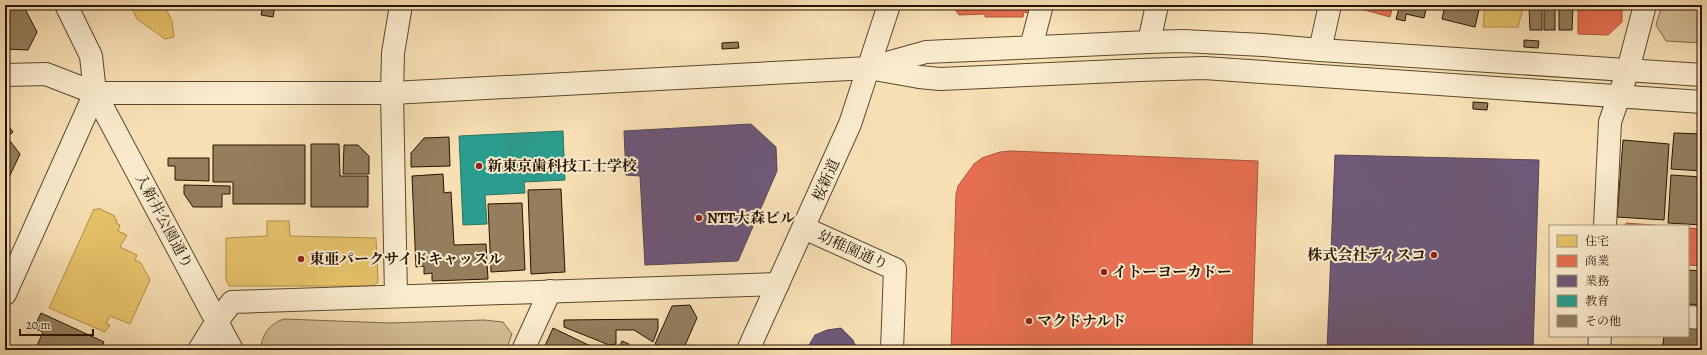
<svg xmlns="http://www.w3.org/2000/svg" width="1707" height="355" font-family="Alegreya,'Noto Serif JP',serif">
  <style>
    .green { fill: #d4bd95; stroke: #7e684a }
    .homes { fill: #e9c46a; stroke: #af8f4a }
    .shops { fill: #e76f51; stroke: #ad5439 }
    .offices { fill: #6d597a; stroke: #584455 }
    .schools { fill: #2a9d8f; stroke: #297464 }
    .building { fill: #947e5e; stroke: #271400 }
    .lines { fill: none; stroke-linecap: round; stroke-linejoin: round }
    .minor-casing { stroke: #5b472d; stroke-width: 24 }
    .tertiary-casing { stroke: #5b472d; stroke-width: 24 }
    .minor { stroke: #faebce; stroke-width: 22 }
    .tertiary { stroke: #faebce; stroke-width: 22 }
    .poi-dot { fill: #8f2418; stroke: #faebce; stroke-width: 1.5 }
    .labels { text-anchor: middle; dominant-baseline: central; stroke-width: 4; stroke-linejoin: round; paint-order: stroke }
    .poi-label { font-size: 15px; font-weight: bold; fill: #271400; stroke: #faebce; text-anchor: start }
    .street-label { font-size: 15px; fill: #271400; stroke: #faebce }
  </style>
  <rect width="100%" height="100%" fill="#f8e0b4"/>
  <filter id="stains"><feTurbulence type="fractalNoise" baseFrequency=".005" numOctaves="4"/><feColorMatrix values="0 0 0 0 .2 0 0 0 0 .09 0 0 0 0 .02 0 0 0 .5 -.17"/></filter>
  <radialGradient id="worn" r=".72"><stop offset=".6" stop-color="#630" stop-opacity="0"/><stop offset="1" stop-color="#630" stop-opacity=".3"/></radialGradient>
  <g class="green">
    <path d="M1662,5H1702V43L1666,41L1656,25Z"/>
    <path d="M284,319L389,323L484,320L503,322L512,334L506,350H261C261,335 270,323 284,319Z"/>
  </g>
  <g class="homes">
    <path d="M130,5H164L172,21L174,37L165,39L137,19Z"/>
    <path d="M1485,5H1524L1518,27H1483Z"/>
    <path d="M98,208L115,216L114,218L117,220L116,223L120,225L118,231L127,235L120,247L137,255L135,260L141,263L150,280L130,324L110,316L106,324L110,325L105,332L49,308L94,209L97,210Z"/>
    <path d="M267,221H289L290,236L376,238L378,282L374,286H229L226,280V238L267,236Z"/>
  </g>
  <g class="shops">
    <path d="M952,5H1031L1029,13L1024,12L1023,17H985V14L959,15Z"/>
    <path d="M1347,5H1393L1390,17Z"/>
    <path d="M1578,9L1622,10V22L1608,35L1578,34Z"/>
    <path d="M1011,151L1258,161L1252,350H951L956,195L958,186L974,164L982,158L1000,152Z"/>
    <path d="M1626,223L1666,226H1626Z"/>
    <path d="M1688,228L1702,229V266L1688,265Z"/>
  </g>
  <g class="offices">
    <path d="M751,124L776,147L777,171L738,261L645,265L640,176L626,175L624,131Z"/>
    <path d="M1335,155L1539,160L1533,350H1327Z"/>
    <path d="M841,328L853,340L857,350H806L815,335L827,330Z"/>
  </g>
  <path class="schools" d="M563,131L565,180L524,182L525,193L485,195L487,224L463,225L459,136Z"/>
  <g class="building">
    <path d="M5,5H23L37,32L28,50L5,49Z"/>
    <path d="M263,5H275L273,17L261,15Z"/>
    <path d="M1073,5H1110L1109,9H1072Z"/>
    <path d="M1118,5H1127L1126,9L1118,7Z"/>
    <path d="M1400,5H1427L1424,18L1406,14L1405,21L1396,19Z"/>
    <path d="M1445,5H1480L1475,27L1442,19Z"/>
    <path d="M1529,5H1542V30H1530Z"/>
    <rect x="1544" y="5" width="11" height="25"/>
    <path d="M1559,5H1573L1572,30H1559Z"/>
    <path d="M1590,5H1624L1623,8L1590,6Z"/>
    <path d="M1524,40L1539,41L1538,48L1524,47Z"/>
    <path d="M738,42L739,48L722,49V43Z"/>
    <path d="M1473,102L1488,103L1487,110L1473,109Z"/>
    <path d="M5,121L13,132L5,138Z"/>
    <path d="M1674,133L1702,134V171L1671,169Z"/>
    <path d="M449,137L450,166L411,167V153L424,138Z"/>
    <path d="M1623,140L1669,144L1664,220L1617,217Z"/>
    <path d="M10,141L20,154L5,186V146Z"/>
    <path d="M311,144H339L340,176H368V207H311Z"/>
    <path d="M213,145H305V204H233V182H213Z"/>
    <path d="M344,145H358L369,156V174H343Z"/>
    <path d="M168,158H209V181L175,180V166H168Z"/>
    <path d="M443,174L444,193L451,192L454,245L486,244L488,279L432,281V273L424,274V266L416,267L412,176Z"/>
    <path d="M1671,175L1702,177V225L1668,223Z"/>
    <path d="M184,185L230,186V194H222V207H193L184,194Z"/>
    <path d="M561,189L565,272L531,274L528,190Z"/>
    <path d="M522,203L525,270L491,272L488,204Z"/>
    <path d="M1688,270L1702,271V305L1688,304Z"/>
    <path d="M690,305L697,318L683,350H668L655,344L672,306Z"/>
    <path d="M41,313L104,342L101,350H35L43,332L34,328Z"/>
    <path d="M658,319V329L653,342L634,330H616V344L609,345L564,327V320Z"/>
    <path d="M1688,324L1702,325V350H1662L1664,336H1688Z"/>
    <path d="M553,328L599,350H543Z"/>
    <path d="M622,341L629,344L626,350H618Z"/>
  </g>
  <g class="lines">
    <g class="minor-casing">
      <g id="minor">
        <path d="M1149,42L1157,5"/>
        <path d="M1031,47L1042,5"/>
        <path d="M1320,50L1330,5"/>
        <path d="M5,75L46,74L95,93"/>
        <path d="M95,93L232,350"/>
        <path d="M1605,226L1610,122L1628,70L1645,5"/>
        <path d="M804,228L895,269L892,350"/>
        <path d="M5,294L95,93"/>
        <path d="M396,296L392,93L393,53L401,5"/>
        <path d="M1688,317L1702,318"/>
        <path d="M199,350L217,321L232,302L778,284"/>
        <path d="M523,350L550,291"/>
        <path d="M1599,350L1600,336"/>
      </g>
    </g>
    <g class="tertiary-casing">
      <g id="tertiary">
        <path d="M66,5L91,56L95,93H392L869,68L926,52L1149,42L1183,41L1263,45L1320,50L1702,75"/>
        <path d="M874,69L919,77L940,79L1139,70L1204,68L1702,102"/>
        <path d="M748,350L850,124L889,5"/>
      </g>
    </g>
    <use href="#minor" class="minor"/>
    <use href="#tertiary" class="tertiary"/>
  </g>
  <g class="poi-dot">
    <circle cx="479" cy="166" r="4"/>
    <circle cx="699" cy="218" r="4"/>
    <circle cx="1434" cy="255" r="4"/>
    <circle cx="301" cy="259" r="4"/>
    <circle cx="1104" cy="272" r="4"/>
    <circle cx="1029" cy="321" r="4"/>
  </g>
  <g class="labels">
    <g class="poi-label">
      <text x="487" y="166">新東京歯科技工士学校</text>
      <text x="707" y="218">NTT大森ビル</text>
      <text x="1426" y="255" text-anchor="end">株式会社ディスコ</text>
      <text x="309" y="259">東亜パークサイドキャッスル</text>
      <text x="1112" y="272">イトーヨーカドー</text>
      <text x="1037" y="321">マクドナルド</text>
    </g>
    <g class="street-label">
      <text transform="translate(826 180) rotate(-66)">桜新道</text>
      <text transform="translate(164 221) rotate(62)">入新井公園通り</text>
      <text transform="translate(853 250) rotate(24)">幼稚園通り</text>
    </g>
  </g>
  <rect width="1707" height="355" fill="none" stroke="#f8e0b4" stroke-width="20"/>
  <rect x="6" y="6" width="1695" height="343" fill="none" stroke="#271400" stroke-width="2"/>
  <rect x="10" y="10" width="1687" height="335" fill="none" stroke="#271400"/>
  <rect x="1549" y="225" width="140" height="112" fill="#faebce" stroke="#a6957c"/>
  <rect x="1557" y="235" width="20" height="12" fill="#e9c46a" stroke="#a6957c"/>
  <text x="1585" y="245" font-size="12" fill="#271400">住宅</text>
  <rect x="1557" y="255" width="20" height="12" fill="#e76f51" stroke="#a6957c"/>
  <text x="1585" y="265" font-size="12" fill="#271400">商業</text>
  <rect x="1557" y="275" width="20" height="12" fill="#6d597a" stroke="#a6957c"/>
  <text x="1585" y="285" font-size="12" fill="#271400">業務</text>
  <rect x="1557" y="295" width="20" height="12" fill="#2a9d8f" stroke="#a6957c"/>
  <text x="1585" y="305" font-size="12" fill="#271400">教育</text>
  <rect x="1557" y="315" width="20" height="12" fill="#947e5e" stroke="#a6957c"/>
  <text x="1585" y="325" font-size="12" fill="#271400">その他</text>
  <path d="M20 329v6h73v-6" fill="none" stroke="#271400" stroke-width="2"/>
  <text x="26" y="329" font-size="12" fill="#271400" stroke="#faebce" stroke-width="3" paint-order="stroke">20 m</text>
  <rect width="100%" height="100%" filter="url(#stains)"/>
  <rect width="100%" height="100%" fill="url(#worn)"/>
</svg>
